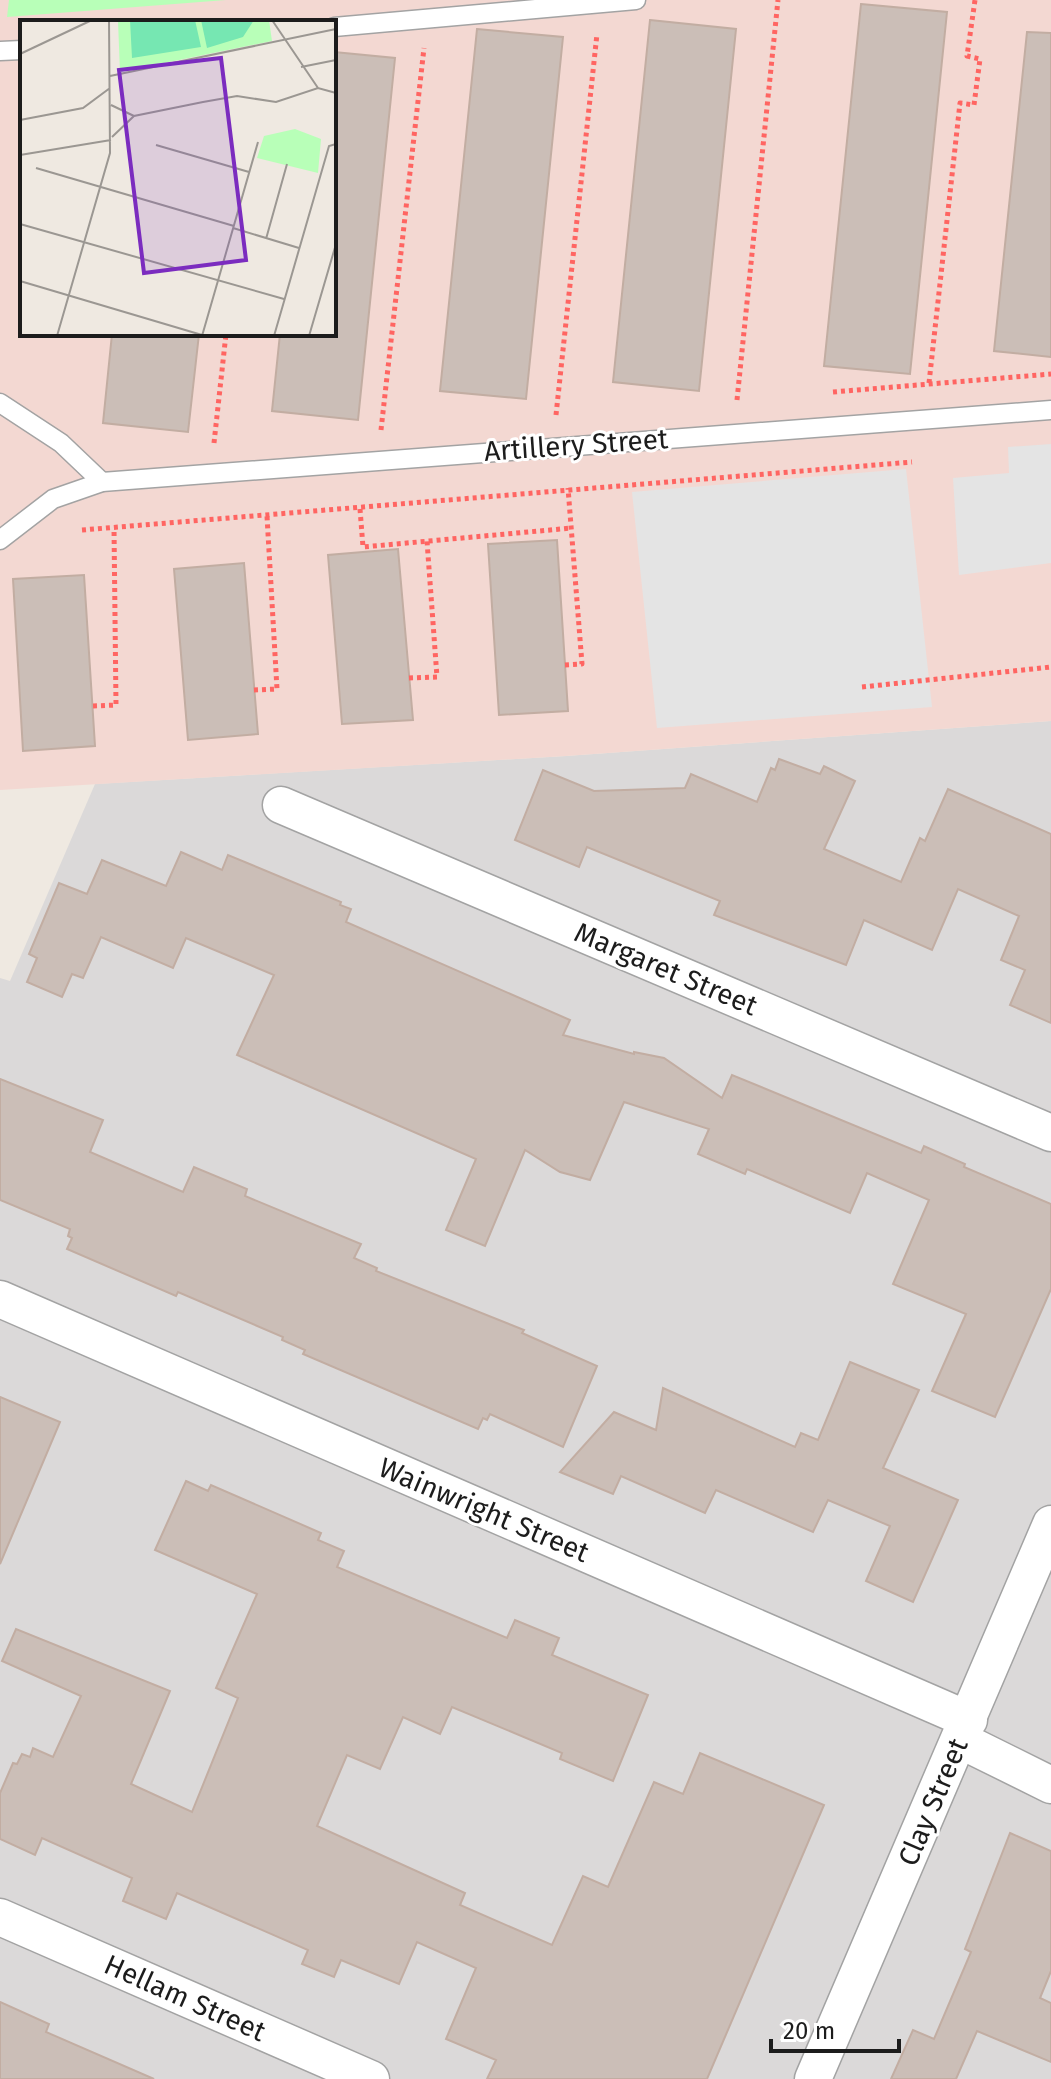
<svg xmlns="http://www.w3.org/2000/svg" width="1051" height="2079" font-family="'Fira Sans',sans-serif">
  <style>
    .residential { fill: #dbd9d9 }
    .military { fill: #f3d8d2; fill-rule: evenodd }
    .park { fill: #b8ffb8 }
    .parking { fill: #e4e4e4 }
    .building { fill: #cbbeb7; stroke: #c2ada2; stroke-width: 2 }
    .lines { fill: none; stroke-linecap: round; stroke-linejoin: round }
    .lane-casing { stroke: #a3a3a3; stroke-width: 21 }
    .street-casing { stroke: #a3a3a3; stroke-width: 39 }
    .path { stroke: #ff6562; stroke-width: 5; stroke-dasharray: 4 4; stroke-linecap: butt }
    .lane { stroke: #fff; stroke-width: 18 }
    .street { stroke: #fff; stroke-width: 36 }
    .labels { text-anchor: middle; dominant-baseline: central; stroke-width: 6; stroke-linejoin: round; paint-order: stroke }
    .street-label { font-size: 28px; fill: #1c1c1c; stroke: #fff }
    .inset-road { fill: none; stroke: #9b9792; stroke-width: 2 }
    .view { fill: #7b2cbf; fill-opacity: 0.15; stroke: #7b2cbf; stroke-width: 4 }
    .inset-edge { fill: none; stroke: #1c1c1c; stroke-width: 4 }
  </style>
  <rect width="100%" height="100%" fill="#efe9e1"/>
  <path class="residential" d="M1051,721V2079H0V978L10,981L95,784L566,756Z"/>
  <path class="military" d="M0,0H1051V721L566,756L0,790ZM22,22H334V334H22Z"/>
  <path class="park" d="M9,0H226L7,17Z"/>
  <g class="parking">
    <path d="M1051,444V563L959,575L953,478L1009,473L1008,447Z"/>
    <path d="M906,469L932,707L657,728L632,492Z"/>
  </g>
  <g class="building">
    <path d="M861,4L947,12L910,374L824,366Z"/>
    <path d="M650,20L736,29L699,391L613,382Z"/>
    <path d="M477,29L563,37L526,399L440,391Z"/>
    <path d="M1027,32L1051,33V357L994,351Z"/>
    <path d="M334,52L395,58L358,420L272,411L280,334H334Z"/>
    <path d="M112,334H199L188,432L103,423Z"/>
    <path d="M557,540L568,711L499,715L488,544Z"/>
    <path d="M398,549L413,720L342,724L328,555Z"/>
    <path d="M244,563L258,734L188,740L174,569Z"/>
    <path d="M84,575L95,746L23,751L13,579Z"/>
    <path d="M779,759L820,774L824,766L855,781L824,849L901,882L920,838L925,841L948,789L1051,834V1023L1010,1005L1025,970L1001,960L1019,916L958,889L932,950L864,920L846,965L714,915L720,901L587,847L579,867L515,840L543,770L594,791L685,788L691,774L757,802L771,768L775,770Z"/>
    <path d="M181,852L222,870L228,855L341,902L340,905L351,909L346,922L570,1020L563,1035L634,1054V1052L664,1058L722,1098L732,1075L921,1153L924,1146L965,1164L964,1167L1051,1204V1289L995,1417L932,1391L966,1314L893,1284L929,1200L867,1173L850,1213L747,1169L745,1174L698,1154L709,1129L624,1102L590,1180L560,1172L525,1150L485,1246L446,1230L476,1159L237,1055L274,975L186,938L173,968L101,937L83,978L72,974L62,997L27,982L37,958L29,954L59,883L87,894L102,860L166,886Z"/>
    <path d="M0,1079L103,1120L90,1152L183,1192L194,1167L247,1189L245,1196L361,1244L354,1258L377,1268L376,1271L524,1330L522,1333L597,1366L563,1447L490,1414L487,1420L483,1418L478,1429L303,1354L305,1350L282,1340L283,1337L178,1292L176,1296L67,1249L72,1238L68,1236L70,1229L0,1200Z"/>
    <path d="M850,1362L919,1390L883,1468L958,1500L913,1602L866,1581L890,1526L828,1500L813,1532L716,1490L705,1513L621,1476L613,1494L560,1472L614,1412L656,1430L663,1388L795,1447L801,1433L818,1440Z"/>
    <path d="M0,1397L60,1422L0,1564Z"/>
    <path d="M186,1481L208,1491L211,1485L321,1533L318,1540L344,1551L337,1567L507,1638L515,1620L559,1638L552,1655L648,1695L613,1781L560,1759L562,1753L452,1707L440,1734L403,1717L380,1769L347,1755L317,1826L465,1893L460,1905L552,1945L583,1876L608,1887L654,1782L683,1794L700,1753L824,1805L707,2079H487L496,2060L446,2039L476,1968L417,1942L399,1984L341,1960L334,1977L302,1964L308,1950L177,1893L166,1919L123,1901L132,1878L42,1838L35,1855L0,1839V1793L13,1763L17,1764L22,1754L30,1757L33,1748L53,1757L81,1696L2,1661L16,1629L170,1691L131,1784L192,1812L238,1698L216,1688L257,1594L155,1550Z"/>
    <path d="M1010,1833L1051,1851V1971L1040,1998L1051,2003V2062L977,2031L956,2079H891L913,2030L934,2039L971,1952L965,1949Z"/>
    <path d="M0,2002L49,2024L46,2032L154,2079H0Z"/>
  </g>
  <g class="lines">
    <g class="lane-casing">
      <g id="lane">
        <path d="M334,27L636,0"/>
        <path d="M0,51L22,50"/>
        <path d="M0,403L61,443L102,482"/>
        <path d="M0,540L53,499L102,482L1051,410"/>
      </g>
    </g>
    <g class="street-casing">
      <g id="street">
        <path d="M281,805L1051,1133"/>
        <path d="M0,1299L969,1720"/>
        <path d="M960,1740L1051,1785"/>
        <path d="M0,1917L371,2079"/>
        <path d="M813,2079L1051,1524"/>
      </g>
    </g>
    <g class="path">
      <path d="M929,383L960,103L974,105L980,59L967,56L975,0"/>
      <path d="M833,392L1051,374"/>
      <path d="M737,400L778,0"/>
      <path d="M556,415L597,34"/>
      <path d="M381,430L424,48"/>
      <path d="M214,443L226,334"/>
      <path d="M360,509L363,547L572,528"/>
      <path d="M82,530L912,462"/>
      <path d="M565,665L582,664L568,488"/>
      <path d="M409,678L437,677L427,541"/>
      <path d="M862,687L1051,667"/>
      <path d="M254,690L277,689L267,516"/>
      <path d="M93,706L116,705L114,528"/>
    </g>
    <use href="#lane" class="lane"/>
    <use href="#street" class="street"/>
  </g>
  <g class="labels">
    <g class="street-label">
      <text transform="translate(576 445) rotate(-4)">Artillery Street</text>
      <text transform="translate(666 969) rotate(23)">Margaret Street</text>
      <text transform="translate(484 1510) rotate(23)">Wainwright Street</text>
      <text transform="translate(933 1802) rotate(-67)">Clay Street</text>
      <text transform="translate(185 1998) rotate(24)">Hellam Street</text>
    </g>
  </g>
  <g transform="translate(20 20)">
    <rect width="316" height="316" fill="#efe9e1"/>
    <path d="M249,0L252,21L100,52L98,1ZM275,109L301,119L298,153L237,138L244,116Z" fill="#b8ffb8"/>
    <path d="M175,0L181,27L112,38L110,0ZM234,0L223,17L187,28L181,0Z" fill="#76e7b2"/>
    <path class="inset-road" d="M252,0L298,68M0,34L72,0M281,47L316,40M90,56L316,9M91,85L114,96M0,100L63,88L90,68M92,117L114,96L183,82L217,76L256,82L298,68L316,73M136,125L229,152M0,135L91,120M16,148L214,206M0,204L264,279M213,208L279,228M246,219L267,144M0,261L182,315M37,316L90,133L89,0M182,316L238,122M254,316L309,126L316,124M289,316L316,224"/>
    <path class="view" d="M201,38L226,240L124,253L99,50Z"/>
    <rect width="316" height="316" class="inset-edge"/>
  </g>
  <path d="M771 2039v12h128v-12" fill="none" stroke="#1c1c1c" stroke-width="4"/>
  <text x="783" y="2039" font-size="24" fill="#1c1c1c" stroke="#ffffff" stroke-width="6" paint-order="stroke">20 m</text>
</svg>
